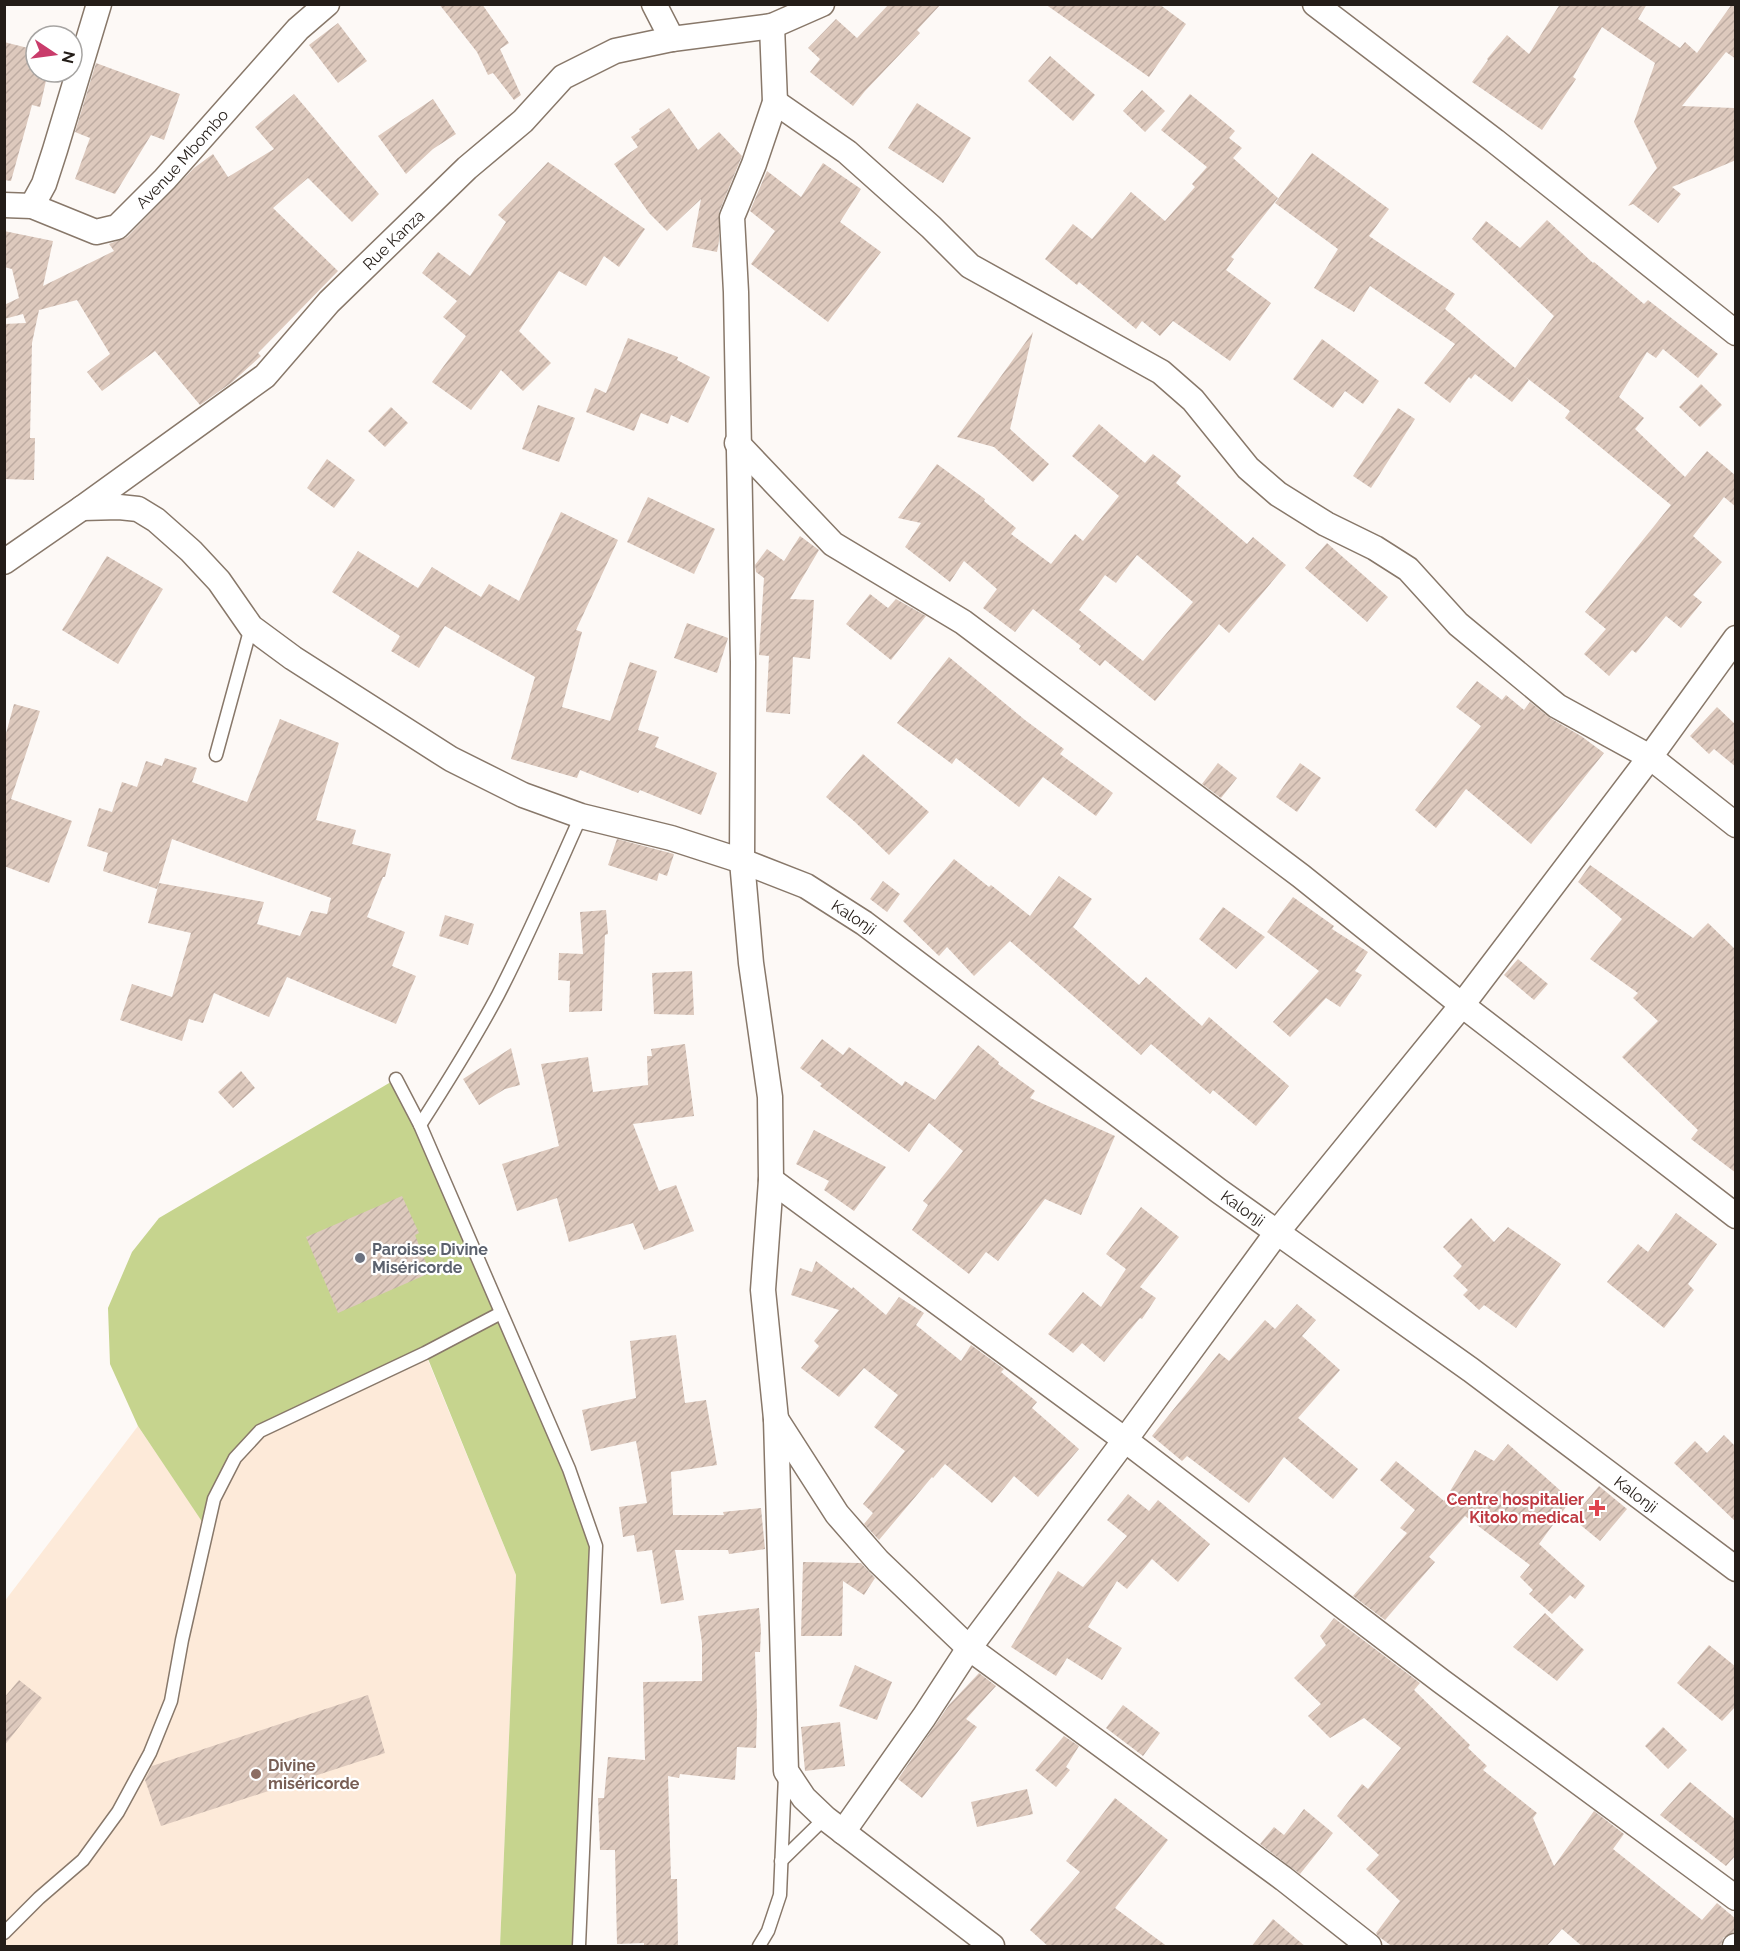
<svg xmlns="http://www.w3.org/2000/svg" width="1740" height="1951" font-family="Raleway,sans-serif">
  <style>
    .built { fill: #fdead9 }
    .green { fill: #c6d48e }
    .building { fill: url(#building-hatch); fill-rule: evenodd }
    .lines { fill: none; stroke-linecap: round; stroke-linejoin: round }
    .lane-casing { stroke: #88786a; stroke-width: 15 }
    .street-casing { stroke: #88786a; stroke-width: 27 }
    .lane { stroke: #fff; stroke-width: 12 }
    .street { stroke: #fff; stroke-width: 24 }
    .worship-dot { fill: #6b7280; stroke: #fff; stroke-width: 2 }
    .health-dot { fill: #e0444e; stroke: #fff; stroke-width: 2 }
    .education-dot { fill: #8d6e63; stroke: #fff; stroke-width: 2 }
    .labels { text-anchor: middle; dominant-baseline: central; stroke-width: 4.5; stroke-linejoin: round; paint-order: stroke }
    .street-label { font-size: 16px; fill: #241d18; stroke: #fff }
    .worship-label { font-size: 16px; font-weight: bold; fill: #5b616d; stroke: #fff; text-anchor: start }
    .health-label { font-size: 16px; font-weight: bold; fill: #be3a42; stroke: #fff; text-anchor: end }
    .education-label { font-size: 16px; font-weight: bold; fill: #785e54; stroke: #fff; text-anchor: start }
  </style>
  <defs>
    <pattern id="building-hatch" width="6" height="6" patternUnits="userSpaceOnUse" patternTransform="scale(1.5)"><rect width="6" height="6" fill="#ddc9bd"/><path d="M-1 1l2-2M0 6l6-6M5 7l2-2" fill="none" stroke="#beaca2"/></pattern>
  </defs>
  <rect width="100%" height="100%" fill="#fdf9f6"/>
  <path class="built" d="M425,1353L516,1575L500,1946H5L4,1602L138,1426L207,1528L214,1499L260,1431Z"/>
  <path class="green" d="M396,1079L596,1546L579,1946H500L516,1575L426,1354L260,1431L235,1458L207,1529L138,1426L110,1364L108,1308L132,1252L159,1218Z"/>
  <g class="building">
    <path d="M439,4H482L509,43L500,49L521,95L514,100L493,73L488,75L477,52Z"/>
    <path d="M889,4H941L917,30L920,33L865,91L853,106L810,72L820,59L808,48L836,19L857,38Z"/>
    <path d="M1045,4H1159L1186,24L1149,77Z"/>
    <path d="M1560,4H1647L1638,19L1680,48L1685,42L1697,53L1732,4H1736V59L1726,52L1682,106L1734,108L1736,160L1672,187L1681,194L1658,223L1633,204L1628,206L1657,168L1634,122L1655,63L1602,27L1573,77L1576,79L1542,130L1472,82L1488,60L1487,59L1507,35L1529,54Z"/>
    <path d="M338,23L367,61L338,83L309,45Z"/>
    <path d="M4,42L36,50V72H48L40,107L32,105L11,181L4,180Z"/>
    <path d="M1050,56L1095,95L1073,121L1028,81Z"/>
    <path d="M96,63L180,94L164,140L151,135L115,194L75,179L90,138L75,132Z"/>
    <path d="M1142,90L1165,111L1145,132L1123,111Z"/>
    <path d="M294,94L379,194L352,222L308,178L273,208L338,271L258,353L261,356L231,383L200,405L155,351L102,391L87,372L110,354L77,300L39,310L32,343L30,438H35L34,480L4,479V324L26,323L23,314L4,319V305L19,298L12,269L4,267V231L53,241L43,286L114,251L109,244L127,237L194,168L213,154L228,177L274,149L255,127Z"/>
    <path d="M1190,94L1235,131L1229,138L1242,148L1233,158L1278,198L1231,257L1234,259L1226,270L1271,303L1230,361L1173,321L1160,336L1142,321L1136,329L1079,282L1077,285L1045,259L1073,224L1092,239L1131,192L1165,221L1195,187L1192,184L1207,167L1161,130Z"/>
    <path d="M433,99L456,134L433,149L406,174L378,136Z"/>
    <path d="M917,103L971,138L943,183L888,148Z"/>
    <path d="M669,108L698,150L719,132L742,156L719,212V241L717,252L692,247L701,199L667,231L649,213L614,164L638,147L631,137L640,131L639,129Z"/>
    <path d="M1312,153L1389,209L1369,236L1455,294L1445,309L1515,368L1554,316L1472,239L1486,221L1520,248L1547,220L1593,263L1594,262L1644,304L1648,300L1718,354L1698,378L1663,349L1656,358L1647,352L1619,397L1644,418L1635,429L1685,477L1707,451L1736,476V507L1724,497L1693,536L1722,562L1693,595L1702,602L1681,628L1666,616L1636,653L1632,650L1609,676L1584,654L1606,629L1585,612L1671,505L1565,418L1570,411L1523,375L1529,380L1512,402L1475,374L1471,379L1469,377L1450,403L1424,383L1455,344L1370,286L1354,312L1314,288L1338,249L1275,203Z"/>
    <path d="M548,162L645,229L619,267L604,256L586,286L559,271L519,331L551,363L523,391L501,370L471,410L432,382L466,336L443,317L457,301L422,273L438,252L470,276L506,222L498,215Z"/>
    <path d="M823,163L861,189L840,222L881,252L828,322L751,264L775,231L750,211L767,171L801,197Z"/>
    <path d="M1033,332L1010,429L1049,464L1033,482L994,447L957,437Z"/>
    <path d="M628,338L678,357L677,360L710,377L688,423L671,415L668,424L641,413L634,431L586,412L595,388L606,393Z"/>
    <path d="M1322,339L1379,381L1363,404L1345,391L1333,408L1293,379Z"/>
    <path d="M1701,384L1722,405L1700,427L1679,407Z"/>
    <path d="M538,405L575,418L559,462L522,449Z"/>
    <path d="M391,407L408,423L385,447L368,431Z"/>
    <path d="M1398,408L1415,419L1371,488L1353,476Z"/>
    <path d="M1099,424L1145,463L1153,454L1181,476L1176,483L1247,544L1253,537L1286,565L1229,633L1219,624L1155,701L1105,660L1100,666L1079,649L1081,646L1033,609L1015,632L983,608L997,589L964,561L950,582L905,547L921,523L898,518L937,464L985,499L984,501L1016,528L1011,534L1051,564L1075,534L1083,541L1119,496L1072,456ZM1137,555L1193,602L1143,661L1079,610L1105,575L1116,583Z"/>
    <path d="M327,459L355,480L334,508L307,488Z"/>
    <path d="M648,497L715,529L694,574L627,542Z"/>
    <path d="M561,512L618,540L576,630L582,632L562,707L610,721L630,662L657,671L638,730L659,737L655,747L717,773L701,815L640,790L638,793L580,770L577,778L511,759L535,677L445,626L419,668L391,651L400,636L332,592L358,551L418,588L432,567L481,597L489,584L519,601Z"/>
    <path d="M800,536L819,550L790,599L814,600L810,659L793,657L790,714L766,712L769,656L759,655L764,578L756,572L755,565L767,549L784,561Z"/>
    <path d="M1327,543L1388,597L1367,622L1305,568Z"/>
    <path d="M107,556L163,589L118,664L62,630Z"/>
    <path d="M870,594L888,608L896,599L926,616L891,660L846,624Z"/>
    <path d="M687,623L728,638L717,673L674,658Z"/>
    <path d="M949,657L1025,720L1064,749L1060,754L1113,793L1096,816L1043,777L1019,807L956,758L952,764L897,723Z"/>
    <path d="M1477,681L1502,700L1506,695L1524,710L1530,702L1550,718L1581,736L1604,753L1531,844L1466,789L1436,828L1415,810L1481,726L1456,707Z"/>
    <path d="M14,704L40,711L11,799L72,821L49,883L4,866V741Z"/>
    <path d="M1717,707L1736,725V767L1714,749L1709,754L1690,736Z"/>
    <path d="M280,719L339,743L316,820L356,830L352,844L391,854L385,877H383L367,917L405,932L392,966L416,976L396,1024L287,977L269,1017L214,993L203,1023L189,1019L182,1041L120,1020L132,984L172,997L191,933L148,923L159,883L264,902L257,924L300,936L311,911L327,914L331,898L172,839L157,889L103,871L108,853L87,846L99,808L112,812L122,782L137,787L146,761L162,766L165,758L197,768L192,782L247,802Z"/>
    <path d="M863,754L929,812L889,855L855,822L826,797Z"/>
    <path d="M1218,763L1237,778L1221,798L1202,784Z"/>
    <path d="M1300,763L1321,778L1297,812L1276,797Z"/>
    <path d="M617,839L674,854L667,876L659,873L657,881L608,865Z"/>
    <path d="M954,859L989,887L991,885L1030,916L1059,876L1092,899L1073,927L1139,985L1146,977L1202,1026L1209,1017L1289,1086L1256,1126L1213,1090L1210,1094L1151,1044L1141,1055L1010,941L974,976L947,947L939,956L903,921Z"/>
    <path d="M1590,865L1693,938L1708,923L1736,950V1173L1691,1139L1698,1130L1622,1057L1658,1021L1633,998L1638,993L1590,959L1622,919L1578,882Z"/>
    <path d="M883,881L900,894L887,912L870,899Z"/>
    <path d="M1293,897L1334,926L1332,929L1368,952L1355,971L1362,975L1340,1007L1326,998L1290,1037L1273,1022L1319,971L1267,932Z"/>
    <path d="M1223,907L1265,937L1236,969L1199,939Z"/>
    <path d="M606,910L608,934L605,935L602,1011L569,1012L570,981L558,980L559,953L583,954L580,912Z"/>
    <path d="M445,915L474,924L468,945L439,936Z"/>
    <path d="M1518,959L1548,984L1534,1000L1504,975Z"/>
    <path d="M692,971L694,1015L654,1014L652,973Z"/>
    <path d="M822,1039L843,1055L849,1047L902,1086L905,1081L935,1100L978,1045L999,1062L998,1064L1035,1091L1030,1098L1115,1136L1081,1215L1045,1199L998,1261L986,1252L969,1274L912,1230L928,1205L923,1201L963,1151L929,1123L909,1152L820,1086L822,1084L800,1068Z"/>
    <path d="M685,1044L694,1116L633,1124L659,1191L676,1185L694,1231L644,1250L633,1223L569,1242L557,1198L517,1211L502,1164L559,1146L541,1064L588,1057L593,1092L648,1085L647,1056H652L651,1049Z"/>
    <path d="M511,1048L520,1085L505,1089L479,1105L463,1079Z"/>
    <path d="M241,1071L255,1088L233,1108L218,1092Z"/>
    <path d="M814,1130L886,1167L854,1211L824,1190L829,1181L796,1164Z"/>
    <path d="M402,1196L419,1233L415,1235L430,1273L338,1313L306,1237Z"/>
    <path d="M1141,1207L1179,1237L1140,1287L1156,1298L1142,1319L1140,1318L1104,1362L1082,1343L1073,1353L1048,1334L1083,1292L1101,1307L1126,1269L1106,1254Z"/>
    <path d="M1676,1213L1717,1244L1688,1284L1694,1290L1664,1328L1607,1282L1638,1244L1648,1252Z"/>
    <path d="M1471,1218L1494,1242L1508,1227L1561,1264L1516,1328L1484,1305L1479,1310L1463,1295L1468,1290L1453,1276L1462,1266L1443,1247Z"/>
    <path d="M816,1261L852,1289L853,1287L886,1315L899,1297L924,1313L916,1325L961,1361L971,1345L1004,1369L1001,1372L1037,1402L1032,1408L1079,1449L1038,1497L1014,1476L992,1503L945,1464L933,1478L932,1477L879,1540L864,1524L873,1513L863,1504L905,1451L874,1427L898,1395L864,1368L839,1397L801,1368L819,1346L814,1341L839,1310L791,1295L800,1268L812,1272Z"/>
    <path d="M1297,1304L1316,1320L1302,1336L1340,1370L1298,1418L1358,1469L1333,1499L1284,1457L1249,1503L1187,1456L1182,1461L1152,1436L1219,1353L1229,1361L1265,1320L1275,1329Z"/>
    <path d="M676,1335L685,1403L706,1400L717,1465L671,1472L673,1515H724L723,1512L761,1508L765,1549L729,1554L728,1550H675L684,1600L661,1604L652,1550L637,1552L634,1535L623,1537L619,1507L647,1503L636,1441L591,1451L582,1410L636,1398L630,1341Z"/>
    <path d="M1724,1435L1736,1447V1522L1674,1463L1695,1441L1707,1453Z"/>
    <path d="M1508,1444L1571,1500L1539,1544L1585,1586L1575,1599L1570,1595L1552,1614L1529,1594L1533,1590L1520,1577L1530,1565L1465,1516L1429,1557L1435,1562L1385,1620L1353,1596L1407,1533L1400,1528L1415,1510L1380,1480L1396,1461L1444,1501L1475,1450L1494,1461Z"/>
    <path d="M1599,1486L1627,1509L1600,1541L1572,1518Z"/>
    <path d="M1128,1494L1149,1511L1158,1500L1210,1544L1178,1582L1152,1559L1127,1589L1117,1581L1088,1627L1122,1648L1102,1680L1067,1658L1056,1676L1011,1647L1058,1571L1083,1587L1127,1536L1107,1520Z"/>
    <path d="M803,1562L861,1563L875,1578L864,1595L843,1581L842,1636H801Z"/>
    <path d="M759,1608L761,1630L760,1652H755L757,1714L756,1748L737,1747L735,1780L680,1774L679,1778L668,1776L671,1879H677L678,1947H644V1943L617,1944L615,1850H600L598,1798H604L608,1757L645,1760L643,1682L702,1681V1643L698,1616Z"/>
    <path d="M1545,1613L1584,1650L1557,1681L1513,1647Z"/>
    <path d="M1334,1618L1420,1683L1414,1690L1470,1745L1468,1748L1487,1766L1483,1770L1537,1813L1533,1818L1554,1866L1594,1811L1624,1834L1613,1849L1702,1920L1717,1903L1736,1919V1931L1723,1938L1721,1947H1583L1562,1929L1546,1947H1393L1378,1936L1376,1933L1400,1901L1366,1869L1379,1855L1337,1816L1362,1784L1368,1789L1401,1748L1364,1718L1330,1738L1308,1716L1321,1704L1294,1678L1326,1645L1320,1636Z"/>
    <path d="M1709,1645L1736,1667V1706L1722,1721L1677,1683Z"/>
    <path d="M855,1665L892,1682L877,1720L839,1706Z"/>
    <path d="M979,1673L996,1686L966,1719L977,1727L922,1798L898,1779L949,1705Z"/>
    <path d="M19,1680L42,1698L4,1746V1698Z"/>
    <path d="M368,1695L385,1753L161,1826L145,1780L152,1766Z"/>
    <path d="M1123,1705L1160,1733L1143,1756L1106,1728Z"/>
    <path d="M840,1722L845,1766L805,1771L801,1727Z"/>
    <path d="M1663,1727L1687,1750L1668,1769L1645,1746Z"/>
    <path d="M1064,1736L1079,1746L1066,1767L1070,1770L1056,1787L1035,1770Z"/>
    <path d="M1690,1782L1736,1820V1855L1726,1866L1660,1815Z"/>
    <path d="M1027,1789L1033,1814L977,1827L971,1802Z"/>
    <path d="M1115,1798L1168,1840L1115,1908L1168,1947H1049L1030,1930L1080,1872L1066,1861Z"/>
    <path d="M1304,1809L1333,1833L1300,1874L1260,1844L1274,1827L1284,1835Z"/>
    <path d="M1273,1919L1306,1947H1251Z"/>
  </g>
  <g class="lines">
    <g class="lane-casing">
      <g id="lane">
        <path d="M216,755L251,627"/>
        <path d="M396,1079L420,1125L569,1469L596,1546L579,1946"/>
        <path d="M420,1125C447,1083 474,1040 498,995C528,937 554,876 581,816"/>
        <path d="M781,1861L825,1818"/>
        <path d="M4,1933L39,1898L83,1860L118,1812L150,1753L171,1701L182,1640L214,1499L235,1458L260,1431L425,1353L501,1313"/>
        <path d="M759,1946L768,1931L780,1895L785,1775"/>
      </g>
    </g>
    <g class="street-casing">
      <g id="street">
        <path d="M654,4L672,39"/>
        <path d="M1315,4L1495,141L1736,333"/>
        <path d="M772,26L775,102L754,164L732,217L736,292L743,662L742,861L751,963L770,1097L771,1180L763,1290L776,1419L786,1771L804,1798L825,1818L992,1946"/>
        <path d="M775,102L847,152L931,227L970,266L1161,372L1193,400L1248,468L1278,494L1326,524L1375,548L1408,569L1458,624L1557,706L1650,757L1736,825"/>
        <path id="s1" d="M4,205L32,206L96,232L117,227L165,179L298,29L327,4"/>
        <path d="M32,206L44,184L55,150L99,4"/>
        <path d="M737,443L833,544L963,622L1301,876L1462,1005L1736,1216"/>
        <path id="s2" d="M82,508L119,507L138,509L156,520L191,551L219,581L251,627L293,658L451,759L523,795L581,816L671,838L742,861L806,886L864,923L1219,1191L1471,1370L1736,1569"/>
        <path id="s3" d="M4,562L82,508L265,376L329,302L467,168L523,121L563,77L615,51L672,39L772,26L822,4"/>
        <path d="M771,1180L1125,1440L1441,1681L1736,1898"/>
        <path d="M776,1419L837,1514L878,1561L969,1648L1284,1879L1369,1946"/>
        <path d="M843,1832L924,1717L969,1648L1125,1440L1278,1231L1462,1005L1650,757L1736,638"/>
        <path d="M1735,1946H1736"/>
      </g>
    </g>
    <use href="#lane" class="lane"/>
    <use href="#street" class="street"/>
  </g>
  <circle class="worship-dot" cx="360" cy="1258" r="6"/>
  <path class="health-dot" d="M1594 1499h6v6h6v6h-6v6h-6v-6h-6v-6h6z"/>
  <circle class="education-dot" cx="256" cy="1774" r="6"/>
  <g class="labels">
    <g class="street-label">
      <text stroke="none"><textPath href="#s1" startOffset="213">Avenue Mbombo</textPath></text>
      <text stroke="none"><textPath href="#s3" startOffset="508">Rue Kanza</textPath></text>
      <text stroke="none"><textPath href="#s2" startOffset="896">Kalonji</textPath></text>
      <text stroke="none"><textPath href="#s2" startOffset="1382">Kalonji</textPath></text>
      <text stroke="none"><textPath href="#s2" startOffset="1868">Kalonji</textPath></text>
    </g>
    <g class="worship-label">
      <text x="372" y="1249">Paroisse Divine<tspan x="372" dy="18">Miséricorde</tspan></text>
    </g>
    <g class="health-label">
      <text x="1584" y="1499">Centre hospitalier<tspan x="1584" dy="18">Kitoko medical</tspan></text>
    </g>
    <g class="education-label">
      <text x="268" y="1765">Divine<tspan x="268" dy="18">miséricorde</tspan></text>
    </g>
  </g>
  <rect width="1740" height="1951" fill="none" stroke="#241d18" stroke-width="12"/>
  <g transform="translate(54 54) rotate(103)"><circle r="28" fill="#ffffff" stroke="#a7a5a3" stroke-width="1.5"/>
  <path d="M0-4.5L10 22L0 15L-10 22Z" fill="#c93c6b"/>
  <text y="-9" font-size="16" font-weight="bold" text-anchor="middle" fill="#241d18">N</text>
  </g>
</svg>
